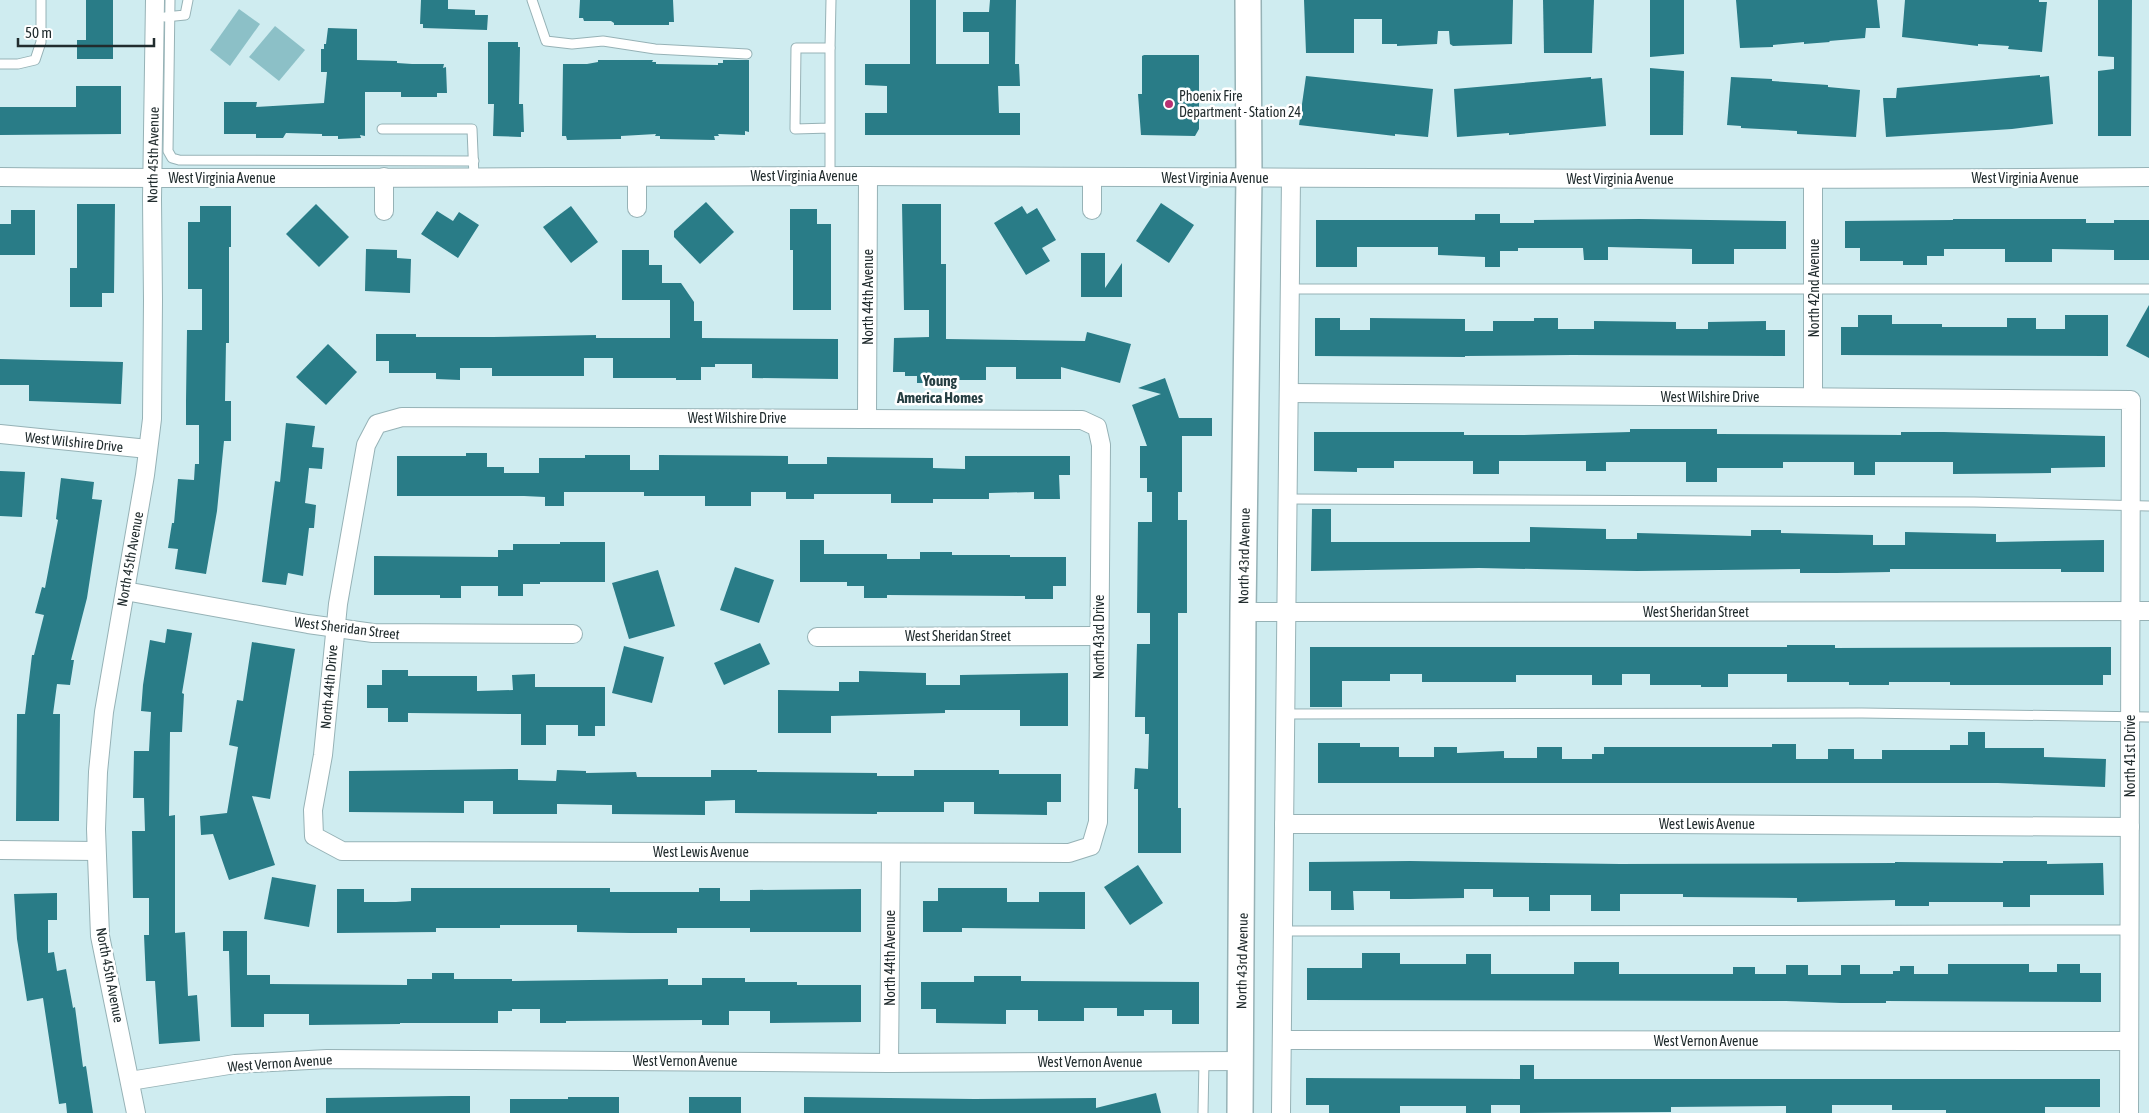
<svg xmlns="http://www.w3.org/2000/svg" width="2149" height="1113" font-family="'Asap Condensed',sans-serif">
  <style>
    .green { fill: #8cc0c7 }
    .building { fill: #297c87 }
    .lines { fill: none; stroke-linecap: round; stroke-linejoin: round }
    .service-casing { stroke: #96b2b6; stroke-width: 11 }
    .minor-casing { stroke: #96b2b6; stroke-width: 20 }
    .secondary-casing { stroke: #96b2b6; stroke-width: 28 }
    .service { stroke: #fff; stroke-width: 9 }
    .minor { stroke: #fff; stroke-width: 18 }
    .secondary { stroke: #fff; stroke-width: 25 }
    .poi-dot { fill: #b83172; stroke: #fff; stroke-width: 2 }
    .labels { text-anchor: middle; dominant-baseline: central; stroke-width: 5; stroke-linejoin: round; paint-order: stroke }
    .poi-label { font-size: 14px; fill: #212c2e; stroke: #fff; text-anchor: start }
    .street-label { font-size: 14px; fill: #212c2e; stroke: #fff }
    .neighbourhood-label { font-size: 15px; font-weight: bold; fill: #263e42; stroke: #fff }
  </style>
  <rect width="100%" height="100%" fill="#cfecf0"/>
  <g class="green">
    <path d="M239,9L260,24L230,66L210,50Z"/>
    <path d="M275,26L305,50L279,81L249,57Z"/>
  </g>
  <g class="building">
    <path d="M86,0H113V59H77V40H86Z"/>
    <path d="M421,0H448V9L475,10V15H488L487,30L423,28V24H420Z"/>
    <path d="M580,0H673L674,22H669V25H614V23L611,21H584L583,18H579Z"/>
    <path d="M910,0H936V64H989V32H963V12H989L990,0H1016L1015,64H1019L1020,86H998L999,113H1020V135H865V113H887V86L865,85V64H910Z"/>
    <path d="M1304,0H1513L1512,44L1453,46L1450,44L1449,31H1438L1437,44L1397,46V44H1382V19H1354V53H1306Z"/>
    <path d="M1543,0H1594L1592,53H1544Z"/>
    <path d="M1650,0H1684V54L1650,57Z"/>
    <path d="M1736,0H1877L1880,28H1866L1865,38L1829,41L1830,42L1804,44V42L1773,45V47L1740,48Z"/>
    <path d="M1905,0H2039V2H2047L2042,52L2008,49L2009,46L1978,44V46L1902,37Z"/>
    <path d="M2098,0H2132L2131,136H2098V71L2114,69V57L2098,56Z"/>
    <path d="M328,28L357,29V60L397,61V63L412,64H444L443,68L446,67L447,93H437V97H401V92H365V136L360,135L361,138L338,139V136H322V134L286,133L283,138H256V134H224V102H257L256,107L324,103L327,72H321V49H324V44H326Z"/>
    <path d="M488,42H518V47H520L519,104H523L524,132H521V137L493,136L494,104H488Z"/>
    <path d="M1144,55H1199V129L1195,136L1141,135L1138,94H1142V56Z"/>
    <path d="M598,60H653L652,62H656V64L718,65V63H723V60H749V132L745,131V135L718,134L719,136H714L715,140L660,139V136H655L656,134L621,136V139L567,140L566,136H562L563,64H587L598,62Z"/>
    <path d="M1650,68L1684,71L1683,135H1650Z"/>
    <path d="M2040,75V77L2049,76L2053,124L2012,129L1886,137L1883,98H1896L1897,88Z"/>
    <path d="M1306,76L1433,89L1428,137L1395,134V136L1299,125Z"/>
    <path d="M1591,77V79L1602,78L1606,126L1509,135V133L1457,137L1454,89Z"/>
    <path d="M1731,77L1772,79V81L1828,85V87L1860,90L1856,137L1797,134V131L1741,128V126L1727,125Z"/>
    <path d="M76,86H121V134L0,135V107H76Z"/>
    <path d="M706,202L734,232L700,264L674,237V231Z"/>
    <path d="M1161,203L1194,225L1169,263L1136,241Z"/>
    <path d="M77,204H115L114,293H102V307H70V268H77Z"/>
    <path d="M316,204L349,237L319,267L286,234Z"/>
    <path d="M902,204H941V264H946V339L1085,341L1087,332L1131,344L1120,383L1061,367V379H1016V367H986V380H943V383H917V376H905V372H893L894,338L929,337V310H904Z"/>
    <path d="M200,206H231V247H229V343H226L225,401H231V441H224L217,511L206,574L175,569L178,549L168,548L172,523H174L178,479L194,480L195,464H199V425H186V401L187,330H202V289H188V222H200Z"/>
    <path d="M571,206L598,242L571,263L543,227Z"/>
    <path d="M1022,206L1027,214L1037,208L1056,240L1042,248L1050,261L1026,275L994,223Z"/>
    <path d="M790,209H817V224H831V310H793V250H790Z"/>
    <path d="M11,210H35V255H0V224H11Z"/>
    <path d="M437,211L453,221L459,212L479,225L458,258L421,234Z"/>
    <path d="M1475,214H1500V223H1534V220L1639,219L1786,221V249H1734V264H1692V249L1608,247V260H1584L1583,248H1518V251H1500V267H1485V257L1438,255V247H1357V267H1316V220H1475Z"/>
    <path d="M1953,219H2086V223H2114V220H2149V260H2114V250L2052,249V262H2005V249H1944V256H1927V265H1903V261H1860V248H1845V221L1953,220Z"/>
    <path d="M366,249L397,250V258L411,259L410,293L365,291Z"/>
    <path d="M622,250H649V265H662V283H681L694,302V321H702V338L838,339V379L752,378V364H715V367H701V380H676V378H613V358H584V376H492V368H460V380L436,379V373H389V361H376V334H416V337H493L596,335V338H670V300H622Z"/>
    <path d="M1081,253H1105V288L1122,263V297H1081Z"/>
    <path d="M2149,305V358L2126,346Z"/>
    <path d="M1858,315H1892V324H1942V327H2007V318H2036V329H2065V315H2108V356L1841,355V327H1858Z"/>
    <path d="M1315,318H1340V330H1370V318L1465,319V331H1493V321H1534V318H1558V329H1594V321L1676,322V329H1708V322L1766,321V330H1785V356L1572,355L1465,356V357L1315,356Z"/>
    <path d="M328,344L357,372L326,405L296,377Z"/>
    <path d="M0,359L123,362L121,404L29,401V385H0Z"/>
    <path d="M1165,378L1179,418H1212V436H1182V492H1178V520H1187V613H1178V808H1181V853H1138V789H1134L1135,768L1148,769L1149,734H1145V717H1135L1137,644H1150V613H1137L1138,522H1152V492H1147V478H1140V446H1147L1132,405L1161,394L1138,388Z"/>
    <path d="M286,423L315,426L312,447L324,448L322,469L309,468L305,503L316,505L314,528H309L303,576L288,573L286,585L262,582L275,481L280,482Z"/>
    <path d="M1630,429H1717V434L1901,435V432H1944L2105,436V467L2051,468V473L1953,474V462H1875V475H1854V462H1783V468H1717V482H1686V462H1606V471H1586V461H1499V474H1473V461H1394V468H1357V472L1314,471V432H1464V435H1524L1630,432Z"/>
    <path d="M466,453H487V467H504V473H539V458H585V455H630V470H659V455L788,456V464H827V457L933,458V468L965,469V456H1070V475H1059L1060,499H1034V492L989,493V499H933V503H891V494H814V499H786V492H751V506H705V496H644V492H564V506H545V497L524,496H397V456H466Z"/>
    <path d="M0,471L25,472L22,517L0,516Z"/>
    <path d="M61,478L94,482L92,499L102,500L87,598L71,660H74L70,685L57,684L53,714H60L59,821H16L17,714H25L32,655H34L44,615L35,613L42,587L45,588L58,520L56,519Z"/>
    <path d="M1312,509H1331V542H1530V527L1606,529V539H1637V533L1751,536V530H1781V533L1873,535V545H1905V532L1996,534V542L2104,540V572H2061V569H1890V572L1837,573H1800V569L1637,571L1479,568L1311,571Z"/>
    <path d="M800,540H824V554H887V559H920V552H952V555H1010V557H1066V586H1053V599H1025V596L887,595V598H864V586H847V582H800Z"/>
    <path d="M560,542H605V582H540V584H523V596H498V586H461V598H440V595H374V556L498,557V550H513V544H560Z"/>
    <path d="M735,567L774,580L759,623L720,610Z"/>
    <path d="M658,570L675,626L629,639L612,583Z"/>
    <path d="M167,629L192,633L182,693L184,694L182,732H170L169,816L175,815V933L185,932L188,996L197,995L200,1041L159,1044L155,981H146L144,935H149V898H133L132,831H145L144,798H133L134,751H149L151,712L141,711L143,685L150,640L165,643Z"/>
    <path d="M252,642L295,649L270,799L252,796L275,865L229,880L213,834L201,835L200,816L227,813L238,747L229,745L237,700L243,701Z"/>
    <path d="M760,643L770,664L724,685L714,663Z"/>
    <path d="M1787,645H1835V648L2111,647V675H2103V685H1950V682H1889V685H1849V682H1787V674H1728V687H1701V685H1650V674H1622V685H1592V675H1516V682H1422V674H1390V681H1342V707H1310V647H1787Z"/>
    <path d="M624,646L664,657L652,703L612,693Z"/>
    <path d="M382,670H408V676H477V691L513,690L512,675L535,674V687H605V726H595V736H578V725H546V745H521V714L408,713V722H388V708H367V685H382Z"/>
    <path d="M859,671L926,673V685H960V675L1068,673V726H1020V710H945V713L831,716V733H778V690L839,691V682H859Z"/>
    <path d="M1968,732H1985V748H2044V757L2106,759L2105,787L1998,783H1318V743H1360V747H1399V757H1434V747H1457V753L1504,751V758H1537V747H1562V759H1592V754H1604V747H1772V744H1796V759H1828V749H1854V759H1882V750H1950V745H1968Z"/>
    <path d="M518,769V780L556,781L557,770L586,771V773L636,772L637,777H711V770H757V772L877,773V776H914V770H999V774H1061V802H1047V815L974,814V802H944V812H877V814L735,813V800L705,801V815L612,814V805L557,804V814H493V801H464V813L349,812V771Z"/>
    <path d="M1410,861L1620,864L1895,863V862L2003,863V861H2047V864L2103,863L2104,895H2030V907H2003V902H1929V906H1895V900L1797,902V898L1683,897V894H1620V911H1591V895H1550V911H1529V897H1493V889H1464V898L1410,899H1390V891H1353L1354,910H1331V891H1309V862Z"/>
    <path d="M1138,865L1163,903L1130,925L1104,887Z"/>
    <path d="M272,877L316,885L309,927L264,919Z"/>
    <path d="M411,888H610V892H699V888H720V901H750V890L861,889V932H750V928H677V933H631L577,932V925H500V928H436V932L337,933V889H364V902H396L411,901Z"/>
    <path d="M938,888H1007V902H1039V892H1085V929L962,928V932H923V901H938Z"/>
    <path d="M57,893V920H48V953L54,952L57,971L66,969L73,1008L75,1007L83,1067L86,1066L93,1113H67L66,1103L59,1104L43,998L27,1001L17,939L14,894Z"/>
    <path d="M223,931H247V975H270V984L407,985V979H432V973H454V979H512V981L668,979V985H702V978H745V982H797V985H861V1022L770,1023V1011H729V1025H702V1020L566,1021V1023H540V1009H512V1011H498V1023H400V1024L309,1025V1014H264V1027H231L229,951H223Z"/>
    <path d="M1362,953H1400V964H1466V954H1491V974H1574V962H1619V974H1733V967H1755V974H1786V965H1808V975H1841V965H1860V974H1893V971H1900V966H1914V974H1948V964H2029V972H2057V964H2080V973H2101V1002L1886,1001V1003H1841L1786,1001L1307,1000V968H1362Z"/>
    <path d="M974,976H1021V981L1199,982V1024H1172V1010H1144V1016H1117V1008H1084V1021H1038V1010H1006V1024L936,1023V1009H921V982H974Z"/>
    <path d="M1520,1065H1534V1079H2100V1107H2045V1113H1946V1110H1892V1105H1832V1113H1786V1106L1671,1107V1112L1520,1113V1105H1491V1113H1466V1106H1400V1113H1329V1105H1306V1078L1520,1079Z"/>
    <path d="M1156,1093L1161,1113H1096V1109V1113H804V1097L974,1099L1096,1098V1108Z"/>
    <path d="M451,1096H470V1113H326V1098Z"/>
    <path d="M568,1097H619V1113H510V1099H568Z"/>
    <rect x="689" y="1097" width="52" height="16"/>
  </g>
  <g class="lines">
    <g class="service-casing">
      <g id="service">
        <path d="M170,0L168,151L172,158L179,160L474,161"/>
        <path d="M532,0L546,41L572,44L603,41L655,49L747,54"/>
        <path d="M165,17L185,15L188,0"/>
        <path d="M830,48L831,0"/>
        <path d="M0,64H18L35,60L41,42V0"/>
        <path d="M830,128V48H796L795,129L830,128V176"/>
        <path d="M382,129H472L474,177"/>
        <path d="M1290,289H2149"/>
        <path d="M1287,499L1974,502L2149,506"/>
        <path d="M1285,714L1862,713L2149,717"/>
        <path d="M1283,931L2130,930"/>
        <path d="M1203,1113L1204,1061"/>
      </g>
    </g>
    <g class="minor-casing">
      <g id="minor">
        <path d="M0,177C288,180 576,176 864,176C1292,177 1721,181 2149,177"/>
        <path d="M384,177V211"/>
        <path d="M637,177V208"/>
        <path d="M1092,177V210"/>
        <path d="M1813,179V397"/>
        <path d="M1289,393L2131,400L2129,1113"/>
        <path d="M402,417L1082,420L1097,427L1101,445L1098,822L1091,846L1069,853L342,851L314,836L313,810L323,755L338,604L366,445L377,424Z"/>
        <path d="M867,419L868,176"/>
        <path d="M0,434L148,449"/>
        <path d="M125,591L308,624L373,633L573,634"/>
        <path d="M1243,612L2149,611"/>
        <path d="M817,637L1099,636"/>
        <path d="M1284,824H1665L2130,827"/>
        <path d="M0,850L96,851"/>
        <path d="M1282,1040L2129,1041"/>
        <path d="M889,1063L891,853"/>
        <path d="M130,1081L235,1064L327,1059L889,1063L1241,1061"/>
        <path d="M136,1113L100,936L96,829L98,772L104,712L145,475L152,419L153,300L152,199L155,0"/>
        <path d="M1281,1113L1291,178"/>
      </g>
    </g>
    <g class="secondary-casing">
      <path id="secondary" d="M1240,1113L1243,612L1249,177L1248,0"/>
    </g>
    <use href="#service" class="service"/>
    <use href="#minor" class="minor"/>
    <use href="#secondary" class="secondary"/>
  </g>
  <circle class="poi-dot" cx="1169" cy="104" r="5"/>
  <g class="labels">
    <g class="poi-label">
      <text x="1179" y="96">Phoenix Fire<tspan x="1179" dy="16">Department - Station 24</tspan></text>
    </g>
    <g class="street-label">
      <text transform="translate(153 155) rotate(-89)">North 45th Avenue</text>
      <text x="804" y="176">West Virginia Avenue</text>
      <text x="222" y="178">West Virginia Avenue</text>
      <text x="1215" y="178">West Virginia Avenue</text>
      <text x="2025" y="178">West Virginia Avenue</text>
      <text x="1620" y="179">West Virginia Avenue</text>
      <text transform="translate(1814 288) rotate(-90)">North 42nd Avenue</text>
      <text transform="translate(868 297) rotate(-90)">North 44th Avenue</text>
      <text x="1710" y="397">West Wilshire Drive</text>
      <text x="737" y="418">West Wilshire Drive</text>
      <text transform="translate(74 442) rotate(6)">West Wilshire Drive</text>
      <text transform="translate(1244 556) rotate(-89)">North 43rd Avenue</text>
      <text transform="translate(130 559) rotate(-80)">North 45th Avenue</text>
      <text x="1696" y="612">West Sheridan Street</text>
      <text transform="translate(347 628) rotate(7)">West Sheridan Street</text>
      <text x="958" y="636">West Sheridan Street</text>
      <text transform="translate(1099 637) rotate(-90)">North 43rd Drive</text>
      <text transform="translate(329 687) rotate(-85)">North 44th Drive</text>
      <text transform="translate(2130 756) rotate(-90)">North 41st Drive</text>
      <text x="1707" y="824">West Lewis Avenue</text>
      <text x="701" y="852">West Lewis Avenue</text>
      <text transform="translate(890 958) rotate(-90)">North 44th Avenue</text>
      <text transform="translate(1242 961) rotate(-89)">North 43rd Avenue</text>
      <text transform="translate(110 975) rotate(79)">North 45th Avenue</text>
      <text x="1706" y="1041">West Vernon Avenue</text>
      <text x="685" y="1061">West Vernon Avenue</text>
      <text x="1090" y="1062">West Vernon Avenue</text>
      <text transform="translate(280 1063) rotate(-4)">West Vernon Avenue</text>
    </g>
    <g class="neighbourhood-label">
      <text x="940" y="380">Young<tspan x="940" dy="17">America Homes</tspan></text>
    </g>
  </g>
  <path d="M18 38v8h136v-8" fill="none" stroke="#212c2e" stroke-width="2.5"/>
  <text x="25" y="38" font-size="15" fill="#212c2e" stroke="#ffffff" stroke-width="4" paint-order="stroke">50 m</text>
</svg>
